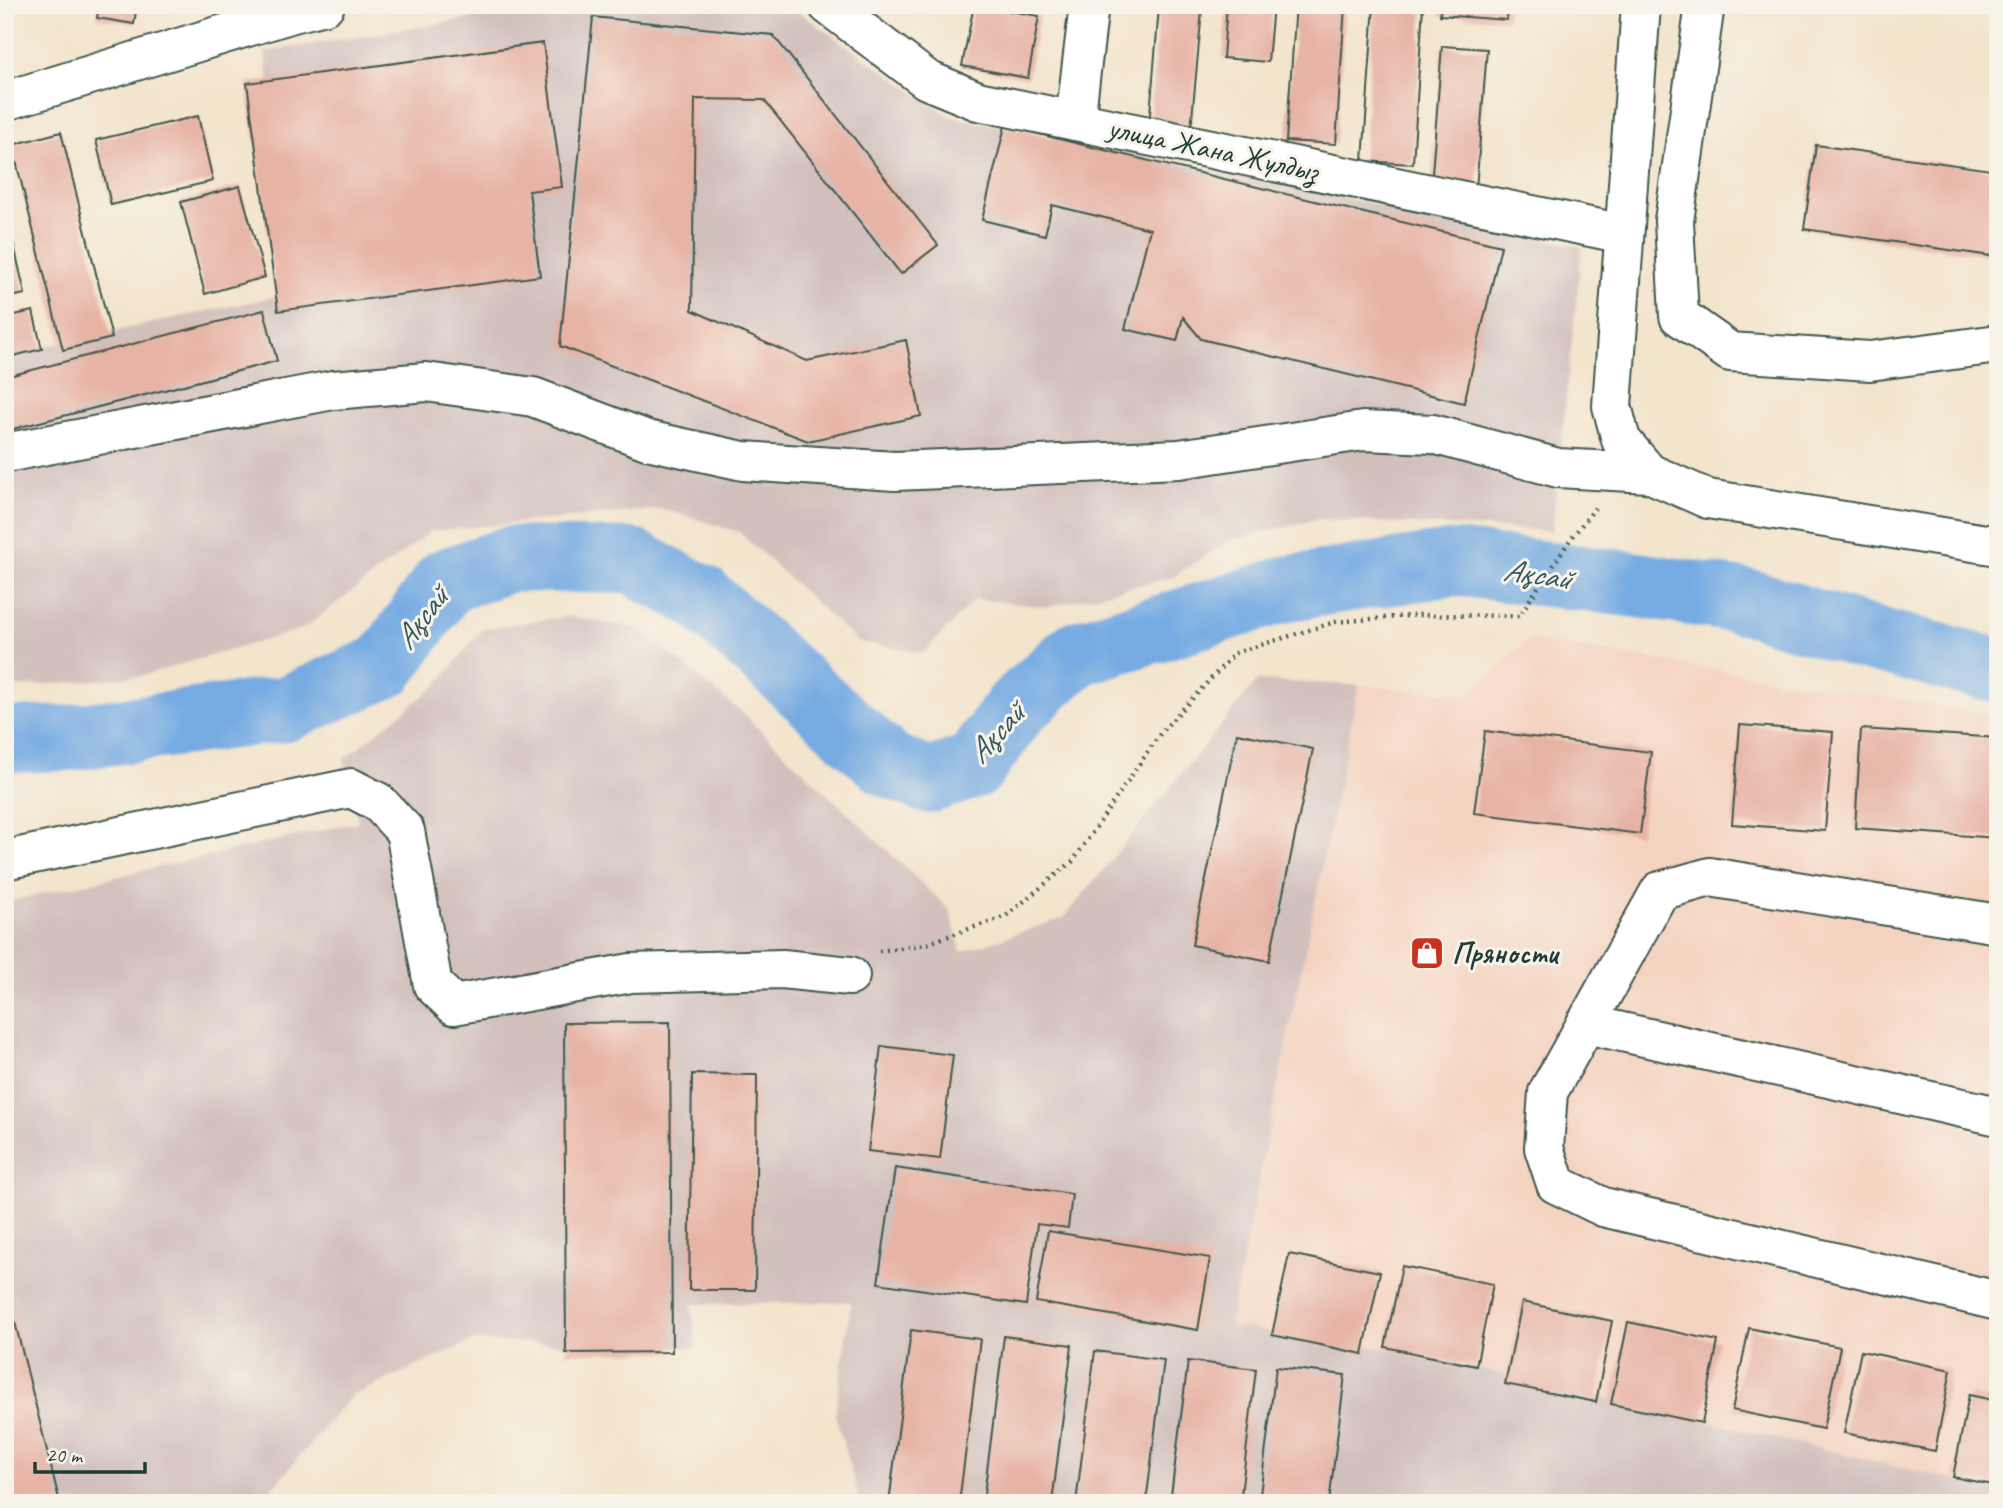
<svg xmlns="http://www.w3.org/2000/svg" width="2003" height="1508" font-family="Caveat,sans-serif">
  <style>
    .built { fill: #f5d3c1 }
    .industrial { fill: #d1c0bc }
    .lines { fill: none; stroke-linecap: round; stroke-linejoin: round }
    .river { stroke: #74aae2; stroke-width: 66 }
    .building { fill: #e7b3a5 }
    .minor-casing { stroke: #3f564b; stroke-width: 42 }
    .path { stroke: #3f564b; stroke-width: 4.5; stroke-dasharray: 2 5; stroke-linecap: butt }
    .minor { stroke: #fff; stroke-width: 38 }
    .labels { text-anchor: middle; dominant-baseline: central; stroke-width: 6; stroke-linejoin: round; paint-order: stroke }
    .street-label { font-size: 30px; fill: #1f3d34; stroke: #f7f3e8 }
    .poi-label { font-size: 30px; font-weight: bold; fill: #1f3d34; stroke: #f7f3e8; text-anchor: start }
    .water-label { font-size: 32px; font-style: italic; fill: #345860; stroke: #f7f3e8 }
  </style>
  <rect width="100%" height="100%" fill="#f7f3e8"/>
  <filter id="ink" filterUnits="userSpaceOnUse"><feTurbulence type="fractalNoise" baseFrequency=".0143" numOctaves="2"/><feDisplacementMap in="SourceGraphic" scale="14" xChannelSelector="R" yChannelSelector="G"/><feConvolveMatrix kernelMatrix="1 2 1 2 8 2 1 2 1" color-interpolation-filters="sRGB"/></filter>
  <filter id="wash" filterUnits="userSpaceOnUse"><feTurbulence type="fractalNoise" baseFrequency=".00686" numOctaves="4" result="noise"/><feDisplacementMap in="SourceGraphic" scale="28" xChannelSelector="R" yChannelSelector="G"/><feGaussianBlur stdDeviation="1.57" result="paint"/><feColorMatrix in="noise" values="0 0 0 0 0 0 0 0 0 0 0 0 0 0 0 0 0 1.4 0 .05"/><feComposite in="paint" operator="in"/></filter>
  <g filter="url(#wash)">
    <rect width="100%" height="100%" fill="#f3e4cc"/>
    <path class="built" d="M1529,639L1998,716V1490L1398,1350L1229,1326L1359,685L1468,695Z"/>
    <g class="industrial">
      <path d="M551,5H788L949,116L1582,247L1552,531L1318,519L1228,541L1173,577L1048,607L975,599L923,653L858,642L739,532L662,509L431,531L303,629L141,676L5,688V355L296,292L265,52Z"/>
      <path d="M567,616L640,629L740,711L950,910L961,952L1064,918L1257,681L1359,685L1229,1326L1398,1350L1998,1490V1503H860L835,1414L851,1302L692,1304L696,1348L472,1341L351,1396L270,1491L266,1503H5V902L358,822L344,759L437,685L483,629Z"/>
    </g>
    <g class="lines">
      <path class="river" d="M5,740L68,738L285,709L385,666L446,581L510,559L631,561L701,597L886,763L928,781L974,766L1017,707L1076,654L1290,588L1454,563L1638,585L1749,602L1864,637L1998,671"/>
    </g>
    <g id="blocks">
      <g class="building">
        <path d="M99,5H137L134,24L97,18Z"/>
        <path d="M974,5L1039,16L1028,78L962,66Z"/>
        <path d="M1227,5H1273L1268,62L1223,58Z"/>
        <path d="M1296,5H1345L1336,144L1286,141Z"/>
        <path d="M1374,5H1423L1413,164L1363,161Z"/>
        <path d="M1441,5H1508L1507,20L1440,15Z"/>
        <path d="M1159,7L1202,10L1191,129L1149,126Z"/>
        <path d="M593,17L773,35L938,245L901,274L764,100L695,99L692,310L807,361L906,340L921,416L808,441L560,346Z"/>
        <path d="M543,43L562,187L529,191L540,276L278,311L247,83Z"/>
        <path d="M1442,46L1487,49L1476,190L1431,187Z"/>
        <path d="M198,116L213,181L111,205L96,140Z"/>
        <path d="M1005,126L1501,246L1464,403L1201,339L1183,317L1177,341L1125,329L1150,229L1052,205L1045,235L982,220Z"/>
        <path d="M61,132L112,338L63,350L12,145Z"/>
        <path d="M1816,145L1998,171V257L1804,229Z"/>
        <path d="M240,186L265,277L205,294L181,202Z"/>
        <path d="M5,206L25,294L5,298Z"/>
        <path d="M264,310L277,361L5,431V377Z"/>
        <path d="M33,311L42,349L5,358V317Z"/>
        <path d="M1740,725L1833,732L1825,831L1732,824Z"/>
        <path d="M1861,729L1998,738V838L1855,828Z"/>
        <path d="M1485,731L1651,752L1640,834L1474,813Z"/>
        <path d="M1237,733L1313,749L1269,961L1192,945Z"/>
        <path d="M670,1022L672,1352L566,1353L564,1023Z"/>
        <path d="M881,1046L953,1055L940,1159L868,1151Z"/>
        <path d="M692,1074L757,1075L755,1290H689Z"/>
        <path d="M895,1168L1072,1194L1068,1228L1037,1224L1026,1305L878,1283Z"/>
        <path d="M1048,1231L1210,1258L1198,1330L1036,1302Z"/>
        <path d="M1289,1254L1380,1272L1363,1354L1272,1335Z"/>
        <path d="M1402,1266L1493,1284L1476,1366L1385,1347Z"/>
        <path d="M5,1286H6L60,1503H5Z"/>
        <path d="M1522,1302L1612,1321L1596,1402L1505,1384Z"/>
        <path d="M1628,1322L1718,1341L1702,1423L1611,1404Z"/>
        <path d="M1749,1328L1840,1347L1823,1429L1732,1410Z"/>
        <path d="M911,1330L980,1339L959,1503H889Z"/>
        <path d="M1004,1336L1072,1345L1052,1503H983Z"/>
        <path d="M1095,1351L1164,1360L1146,1503H1076Z"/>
        <path d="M1861,1351L1951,1370L1935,1451L1844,1433Z"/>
        <path d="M1188,1361L1256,1369L1240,1503H1170Z"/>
        <path d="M1276,1367L1345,1375L1329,1503H1259Z"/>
        <path d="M1969,1395L1998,1401V1486L1953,1477Z"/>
      </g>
    </g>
  </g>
  <g filter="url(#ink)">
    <use href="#blocks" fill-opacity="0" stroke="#3f564b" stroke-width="2"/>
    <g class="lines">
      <g class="minor-casing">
        <g id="minor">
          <path d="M828,5L927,80L978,101L1624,234"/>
          <path d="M1641,5L1612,406L1621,440L1649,473L1708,499L1998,546"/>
          <path d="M1705,5L1674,221L1679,316L1730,352L1870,361L1998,344"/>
          <path d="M5,101L293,13L325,5"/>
          <path d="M1075,121L1089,5"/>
          <path d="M5,453L333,390L426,382L533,397L647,440L743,461L895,471L1179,459L1363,431L1433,434L1558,468L1649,473"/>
          <path d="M5,860L351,788L378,802L405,831L433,985L454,1005L631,973L782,969L850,976"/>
          <path d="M1998,924L1710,877L1660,891L1548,1092L1544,1148L1556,1184L1603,1207L1998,1301"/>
          <path d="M1586,1024L1998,1116"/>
        </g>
      </g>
      <path class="path" d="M879,951L926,944L1006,916L1073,861L1162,731L1235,653L1335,622L1420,615L1519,616L1570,540L1595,508"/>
      <use href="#minor" class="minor"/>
    </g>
  </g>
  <defs>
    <g id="shop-square" transform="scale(1.75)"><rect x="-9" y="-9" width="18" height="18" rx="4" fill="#c8321e" stroke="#f7f3e8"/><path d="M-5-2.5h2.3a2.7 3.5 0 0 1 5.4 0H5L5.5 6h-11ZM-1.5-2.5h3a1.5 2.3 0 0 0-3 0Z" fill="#fff"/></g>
  </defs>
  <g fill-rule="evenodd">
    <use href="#shop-square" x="1427" y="953"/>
  </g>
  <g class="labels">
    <g class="street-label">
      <text transform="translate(1213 149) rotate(12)">улица Жана Жулдыз</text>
    </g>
    <g class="poi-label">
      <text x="1452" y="953">Пряности</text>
    </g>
    <g class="water-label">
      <text transform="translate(1537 574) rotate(8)">Ақсай</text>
      <text transform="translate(421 618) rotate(-53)">Ақсай</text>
      <text transform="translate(996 733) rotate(-48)">Ақсай</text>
    </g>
  </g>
  <rect width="2003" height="1508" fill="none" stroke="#f7f3e8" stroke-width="28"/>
  <path d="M35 1462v10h110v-10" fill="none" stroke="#1f3d34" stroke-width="3.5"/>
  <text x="46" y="1462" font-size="21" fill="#1f3d34" stroke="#f7f3e8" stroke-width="5" paint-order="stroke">20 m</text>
</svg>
